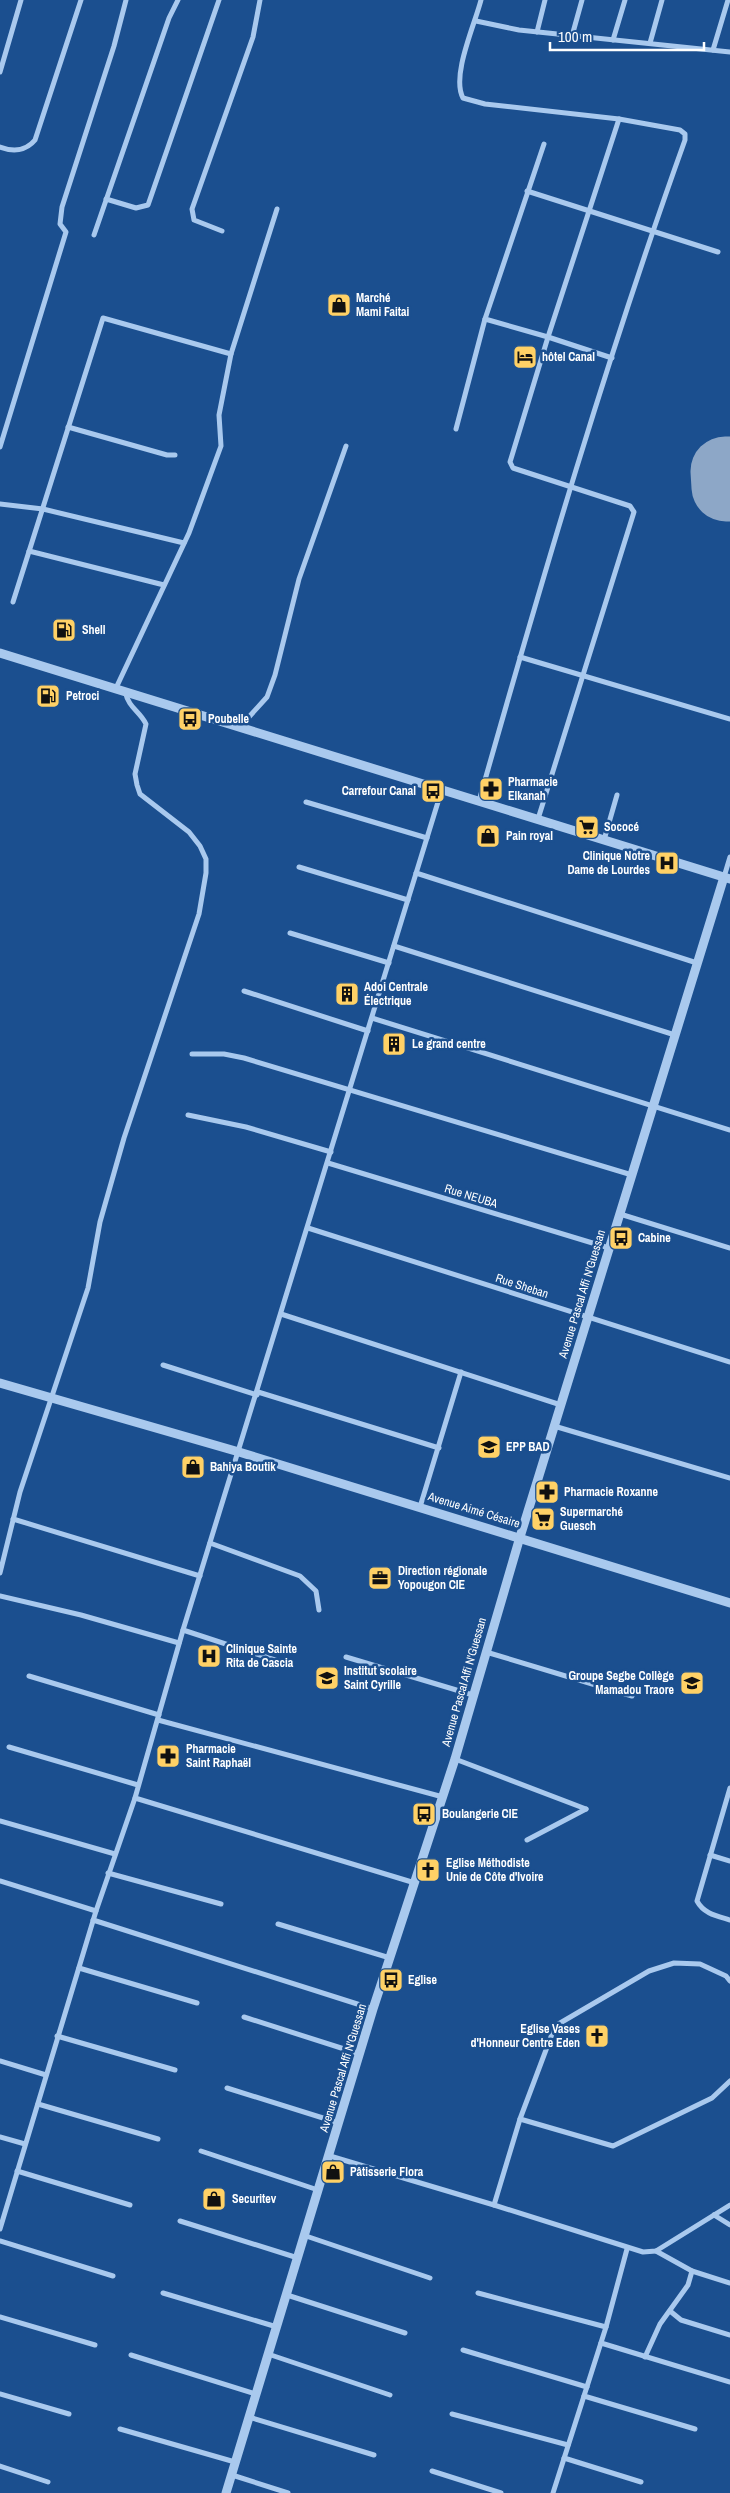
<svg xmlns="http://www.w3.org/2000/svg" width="730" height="2493" font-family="'Archivo Narrow',sans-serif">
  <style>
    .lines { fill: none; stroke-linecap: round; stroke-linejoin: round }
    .runway { stroke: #8da7c7; stroke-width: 69 }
    .minor { stroke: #a9c9ee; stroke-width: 5 }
    .tertiary { stroke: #a9c9ee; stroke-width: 9 }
    .labels { text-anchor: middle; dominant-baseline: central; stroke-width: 5; stroke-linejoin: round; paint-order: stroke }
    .poi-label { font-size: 12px; font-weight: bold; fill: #fff; stroke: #1b4f8f; text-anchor: start }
    .street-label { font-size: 12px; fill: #fff; stroke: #1b4f8f }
  </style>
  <rect width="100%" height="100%" fill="#1b4f8f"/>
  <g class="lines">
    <path class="runway" d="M730,471H725L726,487H730"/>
    <g class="minor">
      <path d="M476,21L519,30L730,52"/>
      <path d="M537,32L545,0"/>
      <path d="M572,36L582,0"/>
      <path d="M613,40L625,0"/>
      <path d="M650,43L662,0"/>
      <path d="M713,50L728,0"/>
      <path d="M0,72L21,0"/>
      <path d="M0,147C13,152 26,151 35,140L81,0"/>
      <path d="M527,191L718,252"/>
      <path d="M106,199L136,208L148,205L219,0"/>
      <path d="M222,231L194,220L192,209L253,37L260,0"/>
      <path d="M94,235L169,18L178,0"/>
      <path d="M485,319L548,337L612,358"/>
      <path d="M68,427L167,455H175"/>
      <path d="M456,429L485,319L544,144"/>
      <path d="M0,447L66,232L60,224L62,207L114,46L126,0"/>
      <path d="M0,504L43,509L184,543"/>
      <path d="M29,551L164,585"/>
      <path d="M13,602L103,318L231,354"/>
      <path d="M520,657L730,719"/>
      <path d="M116,688L189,533L221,446L219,415L231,354L277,209"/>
      <path d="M242,727L248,718L267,697L275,675L299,579L346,446"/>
      <path d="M479,801C542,579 607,357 685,140V134L680,130L619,119L485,104L463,98C451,76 475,24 481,0"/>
      <path d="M306,802L427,838"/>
      <path d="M538,819L634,512L630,506L513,468L510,462L548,337L619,119"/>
      <path d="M604,840L617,795"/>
      <path d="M299,867L408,900"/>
      <path d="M416,873L697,963"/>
      <path d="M724,877L730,857"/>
      <path d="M290,933L389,963"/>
      <path d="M394,946L675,1035"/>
      <path d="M244,991L368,1031"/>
      <path d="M372,1018L730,1130"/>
      <path d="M192,1054H224L244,1058L632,1175"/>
      <path d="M188,1115L246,1127L331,1152"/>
      <path d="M328,1163L609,1248"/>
      <path d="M620,1214L730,1248"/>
      <path d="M308,1228L730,1362"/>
      <path d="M281,1314L561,1405"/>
      <path d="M163,1365L257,1395"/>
      <path d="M258,1392L439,1448"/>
      <path d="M554,1426L730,1478"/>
      <path d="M420,1507L461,1372"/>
      <path d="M13,1519L200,1576"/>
      <path d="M210,1543L300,1576L316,1591L319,1610"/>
      <path d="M0,1573L20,1492L88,1288L100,1222L124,1138L199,914L206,873V859L200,846L189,832L140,794L137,785L135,774L146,724C139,710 129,709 125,691"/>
      <path d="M0,1596L81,1615L179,1643"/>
      <path d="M183,1630L281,1662"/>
      <path d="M486,1652L632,1696"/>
      <path d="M346,1657L473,1695"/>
      <path d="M29,1676L159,1715"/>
      <path d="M158,1720L443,1797"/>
      <path d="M9,1747L138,1785"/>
      <path d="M455,1759L586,1809"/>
      <path d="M730,1788L697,1901C704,1914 717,1916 730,1920"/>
      <path d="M135,1798L415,1883"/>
      <path d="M0,1821L115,1854"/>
      <path d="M527,1840L586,1809"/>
      <path d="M710,1855L730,1861"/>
      <path d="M108,1873L221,1904"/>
      <path d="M0,1881L96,1911"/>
      <path d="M93,1920L373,2009"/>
      <path d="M278,1924L390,1958"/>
      <path d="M79,1968L197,2003"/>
      <path d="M244,2017L360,2054"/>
      <path d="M57,2036L175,2070"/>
      <path d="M0,2061L46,2075"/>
      <path d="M227,2088L339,2123"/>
      <path d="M38,2104L158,2139"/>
      <path d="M520,2119L613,2146L712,2098L730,2081"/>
      <path d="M0,2137L25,2144"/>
      <path d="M201,2151L318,2190"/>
      <path d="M330,2156L494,2205L643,2252L656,2251L730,2205"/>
      <path d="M17,2171L130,2205"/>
      <path d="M494,2205L520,2119L555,2026L649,1971L674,1963L700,1964L726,1976L730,1981"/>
      <path d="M714,2215L730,2225"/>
      <path d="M180,2221L298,2258"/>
      <path d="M0,2229L96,1911L135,1798L183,1630L442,789"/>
      <path d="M306,2236L430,2278"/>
      <path d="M0,2241L113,2276"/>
      <path d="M656,2251L692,2271L730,2283"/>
      <path d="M163,2293L277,2327"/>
      <path d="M478,2293L606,2327"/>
      <path d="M287,2295L405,2333"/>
      <path d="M670,2311L681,2320L730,2335"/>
      <path d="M0,2317L95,2345"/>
      <path d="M601,2343L730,2382"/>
      <path d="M463,2350L587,2387"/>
      <path d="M268,2354L390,2395"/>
      <path d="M131,2355L256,2394"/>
      <path d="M645,2357L660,2324L688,2285L692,2271"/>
      <path d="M0,2394L69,2414"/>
      <path d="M584,2396L695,2429"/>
      <path d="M452,2414L568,2445"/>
      <path d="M249,2417L374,2455"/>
      <path d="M120,2429L235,2462"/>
      <path d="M564,2458L641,2482"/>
      <path d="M0,2466L48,2482"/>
      <path d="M432,2471L501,2493"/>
      <path d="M232,2475L288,2493"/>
      <path d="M553,2493L606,2327L627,2249"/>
    </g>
    <g class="tertiary">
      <path d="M0,653L730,879"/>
      <path d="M0,1383L239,1452L730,1603"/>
      <path d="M226,2493L373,2009L455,1759L520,1537L724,877"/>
    </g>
  </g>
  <defs>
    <g id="shop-square" transform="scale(1.25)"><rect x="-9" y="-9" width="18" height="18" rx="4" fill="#ffd166" stroke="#1b4f8f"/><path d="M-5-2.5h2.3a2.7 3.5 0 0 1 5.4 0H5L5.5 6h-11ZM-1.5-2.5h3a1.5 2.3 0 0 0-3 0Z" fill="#111"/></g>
    <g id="hotel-square" transform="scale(1.25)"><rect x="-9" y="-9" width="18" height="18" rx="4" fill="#ffd166" stroke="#1b4f8f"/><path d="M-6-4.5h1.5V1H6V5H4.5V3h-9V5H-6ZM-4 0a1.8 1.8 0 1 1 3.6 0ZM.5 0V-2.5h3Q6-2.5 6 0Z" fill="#111"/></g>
    <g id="fuel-square" transform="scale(1.25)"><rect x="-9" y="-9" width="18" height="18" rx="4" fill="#ffd166" stroke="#1b4f8f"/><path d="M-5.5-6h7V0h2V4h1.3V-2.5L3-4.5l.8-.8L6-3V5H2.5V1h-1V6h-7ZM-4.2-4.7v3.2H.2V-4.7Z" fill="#111"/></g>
    <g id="bus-square" transform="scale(1.25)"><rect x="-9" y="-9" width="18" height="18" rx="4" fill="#ffd166" stroke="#1b4f8f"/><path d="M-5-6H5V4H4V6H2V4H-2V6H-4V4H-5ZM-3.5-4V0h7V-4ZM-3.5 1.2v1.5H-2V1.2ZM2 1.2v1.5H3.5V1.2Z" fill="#111"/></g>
    <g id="pharmacy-square" transform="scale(1.25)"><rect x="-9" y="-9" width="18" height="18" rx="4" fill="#ffd166" stroke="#1b4f8f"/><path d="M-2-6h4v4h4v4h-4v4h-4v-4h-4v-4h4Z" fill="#111"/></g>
    <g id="supermarket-square" transform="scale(1.25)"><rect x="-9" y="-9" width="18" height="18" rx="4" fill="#ffd166" stroke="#1b4f8f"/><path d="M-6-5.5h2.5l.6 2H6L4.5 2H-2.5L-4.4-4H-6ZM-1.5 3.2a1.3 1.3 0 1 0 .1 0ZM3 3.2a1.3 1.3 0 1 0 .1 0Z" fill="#111"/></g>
    <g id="hospital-square" transform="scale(1.25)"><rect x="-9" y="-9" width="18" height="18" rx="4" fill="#ffd166" stroke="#1b4f8f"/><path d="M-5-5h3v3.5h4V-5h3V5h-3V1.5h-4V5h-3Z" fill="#111"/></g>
    <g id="building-square" transform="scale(1.25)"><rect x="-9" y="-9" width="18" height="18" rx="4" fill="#ffd166" stroke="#1b4f8f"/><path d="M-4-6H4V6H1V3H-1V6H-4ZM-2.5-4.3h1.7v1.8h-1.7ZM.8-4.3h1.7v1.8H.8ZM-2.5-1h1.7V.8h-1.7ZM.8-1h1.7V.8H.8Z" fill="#111"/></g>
    <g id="school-square" transform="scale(1.25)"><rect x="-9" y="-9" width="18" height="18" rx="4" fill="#ffd166" stroke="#1b4f8f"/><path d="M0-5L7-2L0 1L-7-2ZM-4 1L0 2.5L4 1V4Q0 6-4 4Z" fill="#111"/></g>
    <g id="office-square" transform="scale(1.25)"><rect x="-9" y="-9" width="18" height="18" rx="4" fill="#ffd166" stroke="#1b4f8f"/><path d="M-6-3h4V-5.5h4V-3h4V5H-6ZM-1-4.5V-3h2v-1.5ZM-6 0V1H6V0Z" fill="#111"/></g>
    <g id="church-square" transform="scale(1.25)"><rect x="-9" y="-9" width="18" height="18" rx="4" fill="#ffd166" stroke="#1b4f8f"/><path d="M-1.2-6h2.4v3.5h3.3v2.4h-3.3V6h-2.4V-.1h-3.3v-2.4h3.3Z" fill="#111"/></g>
  </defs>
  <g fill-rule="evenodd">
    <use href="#shop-square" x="339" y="305"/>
    <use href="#hotel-square" x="525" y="357"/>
    <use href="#fuel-square" x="64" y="630"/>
    <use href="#fuel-square" x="48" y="696"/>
    <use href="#bus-square" x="190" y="719"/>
    <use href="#pharmacy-square" x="491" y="789"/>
    <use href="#bus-square" x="433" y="791"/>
    <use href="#supermarket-square" x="587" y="827"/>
    <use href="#shop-square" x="488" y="836"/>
    <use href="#hospital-square" x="667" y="863"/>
    <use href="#building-square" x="347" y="994"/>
    <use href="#building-square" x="394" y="1044"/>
    <use href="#bus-square" x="621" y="1238"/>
    <use href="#school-square" x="489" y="1447"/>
    <use href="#shop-square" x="193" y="1467"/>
    <use href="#pharmacy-square" x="547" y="1492"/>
    <use href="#supermarket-square" x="543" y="1519"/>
    <use href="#office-square" x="380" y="1578"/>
    <use href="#hospital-square" x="209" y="1656"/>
    <use href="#school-square" x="327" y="1678"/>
    <use href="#school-square" x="692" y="1683"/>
    <use href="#pharmacy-square" x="168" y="1756"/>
    <use href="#bus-square" x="424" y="1814"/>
    <use href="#church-square" x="428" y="1870"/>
    <use href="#bus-square" x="391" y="1980"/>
    <use href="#church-square" x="597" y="2036"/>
    <use href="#shop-square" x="333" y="2172"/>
    <use href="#shop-square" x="214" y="2199"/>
  </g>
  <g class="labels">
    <g class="poi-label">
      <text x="356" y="298">Marché<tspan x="356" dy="14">Mami Faitai</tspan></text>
      <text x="542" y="357">hôtel Canal</text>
      <text x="82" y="630">Shell</text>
      <text x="66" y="696">Petroci</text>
      <text x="208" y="719">Poubelle</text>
      <text x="508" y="782">Pharmacie<tspan x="508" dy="14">Elkanah</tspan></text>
      <text x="416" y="791" text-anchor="end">Carrefour Canal</text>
      <text x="604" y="827">Sococé</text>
      <text x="506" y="836">Pain royal</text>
      <text x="650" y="856" text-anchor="end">Clinique Notre<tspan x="650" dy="14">Dame de Lourdes</tspan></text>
      <text x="364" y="987">Adoi Centrale<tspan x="364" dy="14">Électrique</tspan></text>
      <text x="412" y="1044">Le grand centre</text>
      <text x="638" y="1238">Cabine</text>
      <text x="506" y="1447">EPP BAD</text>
      <text x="210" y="1467">Bahiya Boutik</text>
      <text x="564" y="1492">Pharmacie Roxanne</text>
      <text x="560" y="1512">Supermarché<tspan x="560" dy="14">Guesch</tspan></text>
      <text x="398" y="1571">Direction régionale<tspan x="398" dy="14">Yopougon CIE</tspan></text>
      <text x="226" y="1649">Clinique Sainte<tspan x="226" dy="14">Rita de Cascia</tspan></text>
      <text x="344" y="1671">Institut scolaire<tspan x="344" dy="14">Saint Cyrille</tspan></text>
      <text x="674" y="1676" text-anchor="end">Groupe Segbe Collège<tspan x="674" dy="14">Mamadou Traore</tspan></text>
      <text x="186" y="1749">Pharmacie<tspan x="186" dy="14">Saint Raphaël</tspan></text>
      <text x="442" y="1814">Boulangerie CIE</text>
      <text x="446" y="1863">Eglise Méthodiste<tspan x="446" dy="14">Unie de Côte d'Ivoire</tspan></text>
      <text x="408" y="1980">Eglise</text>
      <text x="580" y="2029" text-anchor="end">Eglise Vases<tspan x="580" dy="14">d'Honneur Centre Eden</tspan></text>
      <text x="350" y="2172">Pâtisserie Flora</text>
      <text x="232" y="2199">Securitev</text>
    </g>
    <g class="street-label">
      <text transform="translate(471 1196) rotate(17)">Rue NEUBA</text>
      <text transform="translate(522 1286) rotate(18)">Rue Sheban</text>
      <text transform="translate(582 1294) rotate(-73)">Avenue Pascal Affi N'Guessan</text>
      <text transform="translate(474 1510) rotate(17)">Avenue Aimé Césaire</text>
      <text transform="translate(464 1682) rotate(-74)">Avenue Pascal Affi N'Guessan</text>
      <text transform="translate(343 2068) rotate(-73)">Avenue Pascal Affi N'Guessan</text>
    </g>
  </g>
  <path d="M550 42v8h154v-8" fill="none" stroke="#ffffff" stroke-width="2.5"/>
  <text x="558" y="42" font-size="15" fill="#ffffff" stroke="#1b4f8f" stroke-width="4" paint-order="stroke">100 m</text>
</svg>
